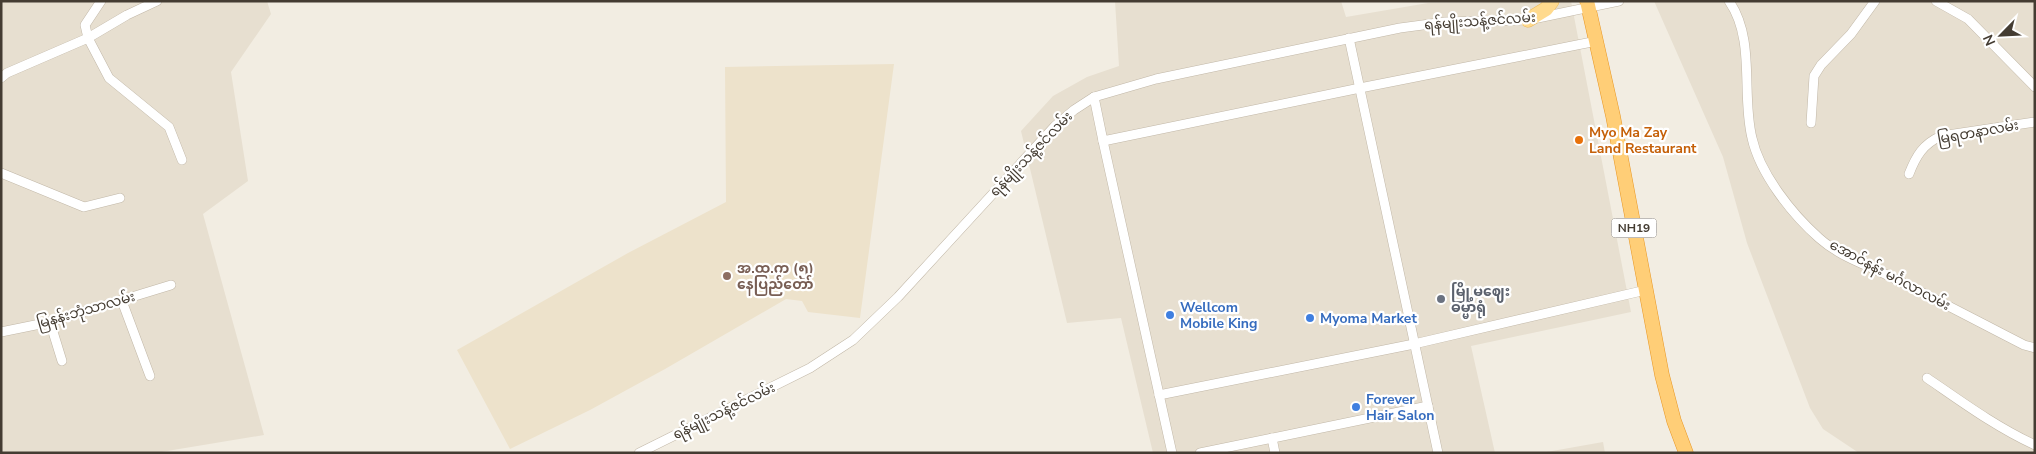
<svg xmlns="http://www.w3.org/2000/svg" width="2036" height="454" font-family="'Nunito Sans','Noto Sans Myanmar',sans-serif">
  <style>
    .residential { fill: #e7dfd0 }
    .education { fill: #ede2cb }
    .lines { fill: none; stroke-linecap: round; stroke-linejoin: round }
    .minor-casing { stroke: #c1b7a7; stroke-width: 10 }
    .primary-casing { stroke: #ecb857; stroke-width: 15 }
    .trunk-casing { stroke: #e89827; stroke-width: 15 }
    .minor { stroke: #fff; stroke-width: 9 }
    .primary { stroke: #ffda8e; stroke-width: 14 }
    .trunk { stroke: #ffce77; stroke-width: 14 }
    .food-dot { fill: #e8710a; stroke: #fff; stroke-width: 2 }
    .education-dot { fill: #8d6e63; stroke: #fff; stroke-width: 2 }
    .worship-dot { fill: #6b7280; stroke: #fff; stroke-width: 2 }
    .shop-dot { fill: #3f7fe0; stroke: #fff; stroke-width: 2 }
    .labels { text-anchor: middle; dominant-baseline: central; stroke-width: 4.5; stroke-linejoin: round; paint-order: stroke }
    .shield { fill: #fff; stroke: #7c7670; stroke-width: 1 }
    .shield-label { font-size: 12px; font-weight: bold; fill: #443c32 }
    .street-label { font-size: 14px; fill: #443c32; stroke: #fff }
    .food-label { font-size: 14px; font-weight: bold; fill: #c56008; stroke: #fff; text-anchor: start }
    .education-label { font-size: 14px; font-weight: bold; fill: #785e54; stroke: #fff; text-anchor: start }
    .worship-label { font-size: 14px; font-weight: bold; fill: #5b616d; stroke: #fff; text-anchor: start }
    .shop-label { font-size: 14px; font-weight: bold; fill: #366cbe; stroke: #fff; text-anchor: start }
  </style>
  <rect width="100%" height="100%" fill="#f2ede2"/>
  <g class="residential">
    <path d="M1,1H267L271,14L231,72L248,181L203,214L264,435L155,453H1Z"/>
    <path d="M1115,1H1341L1346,17L1428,3L1571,1L1631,312L1471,346L1495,453H1153L1121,318L1067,323L1021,131L1053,96L1087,77L1119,66Z"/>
    <path d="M1654,1H2035V453H1859L1823,429L1810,408L1747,243L1723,157Z"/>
    <path d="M1603,442L1605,453H1541Z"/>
  </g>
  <path class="education" d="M894,64L860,318L808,312L802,301L786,299L665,369L590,410L510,449L457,350L628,253L726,202L725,67Z"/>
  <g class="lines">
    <g class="minor-casing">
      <g id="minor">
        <path d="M157,1L127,15L88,38L109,78L169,127L182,160"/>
        <path d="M1729,1C1756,40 1741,94 1752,138C1760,174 1792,214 1819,238C1839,256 1865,264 1889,276C1934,298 1979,322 2024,345L2035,348"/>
        <path d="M1936,1L1968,19L2035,87"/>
        <path d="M1349,38L1438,453"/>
        <path d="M1,78L7,73L88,38L85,25L101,1"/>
        <path d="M1094,97L1103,141L1360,88L1597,41"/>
        <path d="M1811,123L1814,76L1821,65L1851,34L1875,1"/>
        <path d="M1103,141L1172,453"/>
        <path d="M1,173L84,207L120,198"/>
        <path d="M1909,174C1916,156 1923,144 1941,136L2035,122"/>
        <path d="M122,301L150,376"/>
        <path d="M50,322L62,361"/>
        <path d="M1,332L50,322L171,285"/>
        <path d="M1927,378C1962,402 1996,427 2035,445"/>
        <path d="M1159,395L1414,344L1646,290"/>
        <path d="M1272,438L1275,453"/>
        <path d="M639,453L810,368L853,340L898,297L1055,126L1074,110L1094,97L1156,79L1400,28L1445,22L1528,20L1619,1"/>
        <path d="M1200,453L1428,406"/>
      </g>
    </g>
    <g class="primary-casing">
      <path id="primary" d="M1528,20L1546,9L1552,1"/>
    </g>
    <g class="trunk-casing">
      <path id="trunk" d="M1587,1L1613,116L1662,375L1674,421L1686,453"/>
    </g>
    <use href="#minor" class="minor"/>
    <use href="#primary" class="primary"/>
    <use href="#trunk" class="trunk"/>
  </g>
  <circle class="food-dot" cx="1579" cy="140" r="5"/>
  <circle class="education-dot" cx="727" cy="276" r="5"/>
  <circle class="worship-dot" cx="1441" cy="299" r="5"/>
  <g class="shop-dot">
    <circle cx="1170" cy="315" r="5"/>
    <circle cx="1310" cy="318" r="5"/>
    <circle cx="1356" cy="407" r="5"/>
  </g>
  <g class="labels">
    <rect class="shield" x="1611.5" y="218.5" width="45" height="19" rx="4"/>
    <g class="shield-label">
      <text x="1634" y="228">NH19</text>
    </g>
    <g class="street-label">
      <text transform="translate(1480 21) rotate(-4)">ရန်မျိုးသန့်ဇင်လမ်း</text>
      <text transform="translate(1978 132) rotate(-10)">မြရတနာလမ်း</text>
      <text transform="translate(1031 154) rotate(-46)">ရန်မျိုးသန့်ဇင်လမ်း</text>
      <text transform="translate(1890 275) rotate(28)">အောင်နန်း မင်္ဂလာလမ်း</text>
      <text transform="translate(86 310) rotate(-16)">မြနန်းဘုံသာလမ်း</text>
      <text transform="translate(724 411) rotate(-26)">ရန်မျိုးသန့်ဇင်လမ်း</text>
    </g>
    <g class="food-label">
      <text x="1589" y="132">Myo Ma Zay<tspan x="1589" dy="16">Land Restaurant</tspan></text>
    </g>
    <g class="education-label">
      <text x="737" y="268">အ.ထ.က (၅)<tspan x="737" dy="16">နေပြည်တော်</tspan></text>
    </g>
    <g class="worship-label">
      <text x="1451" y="291">မြို့မဈေး<tspan x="1451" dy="16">ဓမ္မာရုံ</tspan></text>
    </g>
    <g class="shop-label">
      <text x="1180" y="307">Wellcom<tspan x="1180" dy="16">Mobile King</tspan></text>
      <text x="1320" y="318">Myoma Market</text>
      <text x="1366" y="399">Forever<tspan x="1366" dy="16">Hair Salon</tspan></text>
    </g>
  </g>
  <rect width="2036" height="454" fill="none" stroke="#443c32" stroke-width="5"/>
  <g transform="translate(2001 35) rotate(246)" stroke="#ffffff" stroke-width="4" paint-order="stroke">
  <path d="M0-4L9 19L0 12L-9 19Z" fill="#443c32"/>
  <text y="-8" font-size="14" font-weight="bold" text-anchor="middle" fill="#443c32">N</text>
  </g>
</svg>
